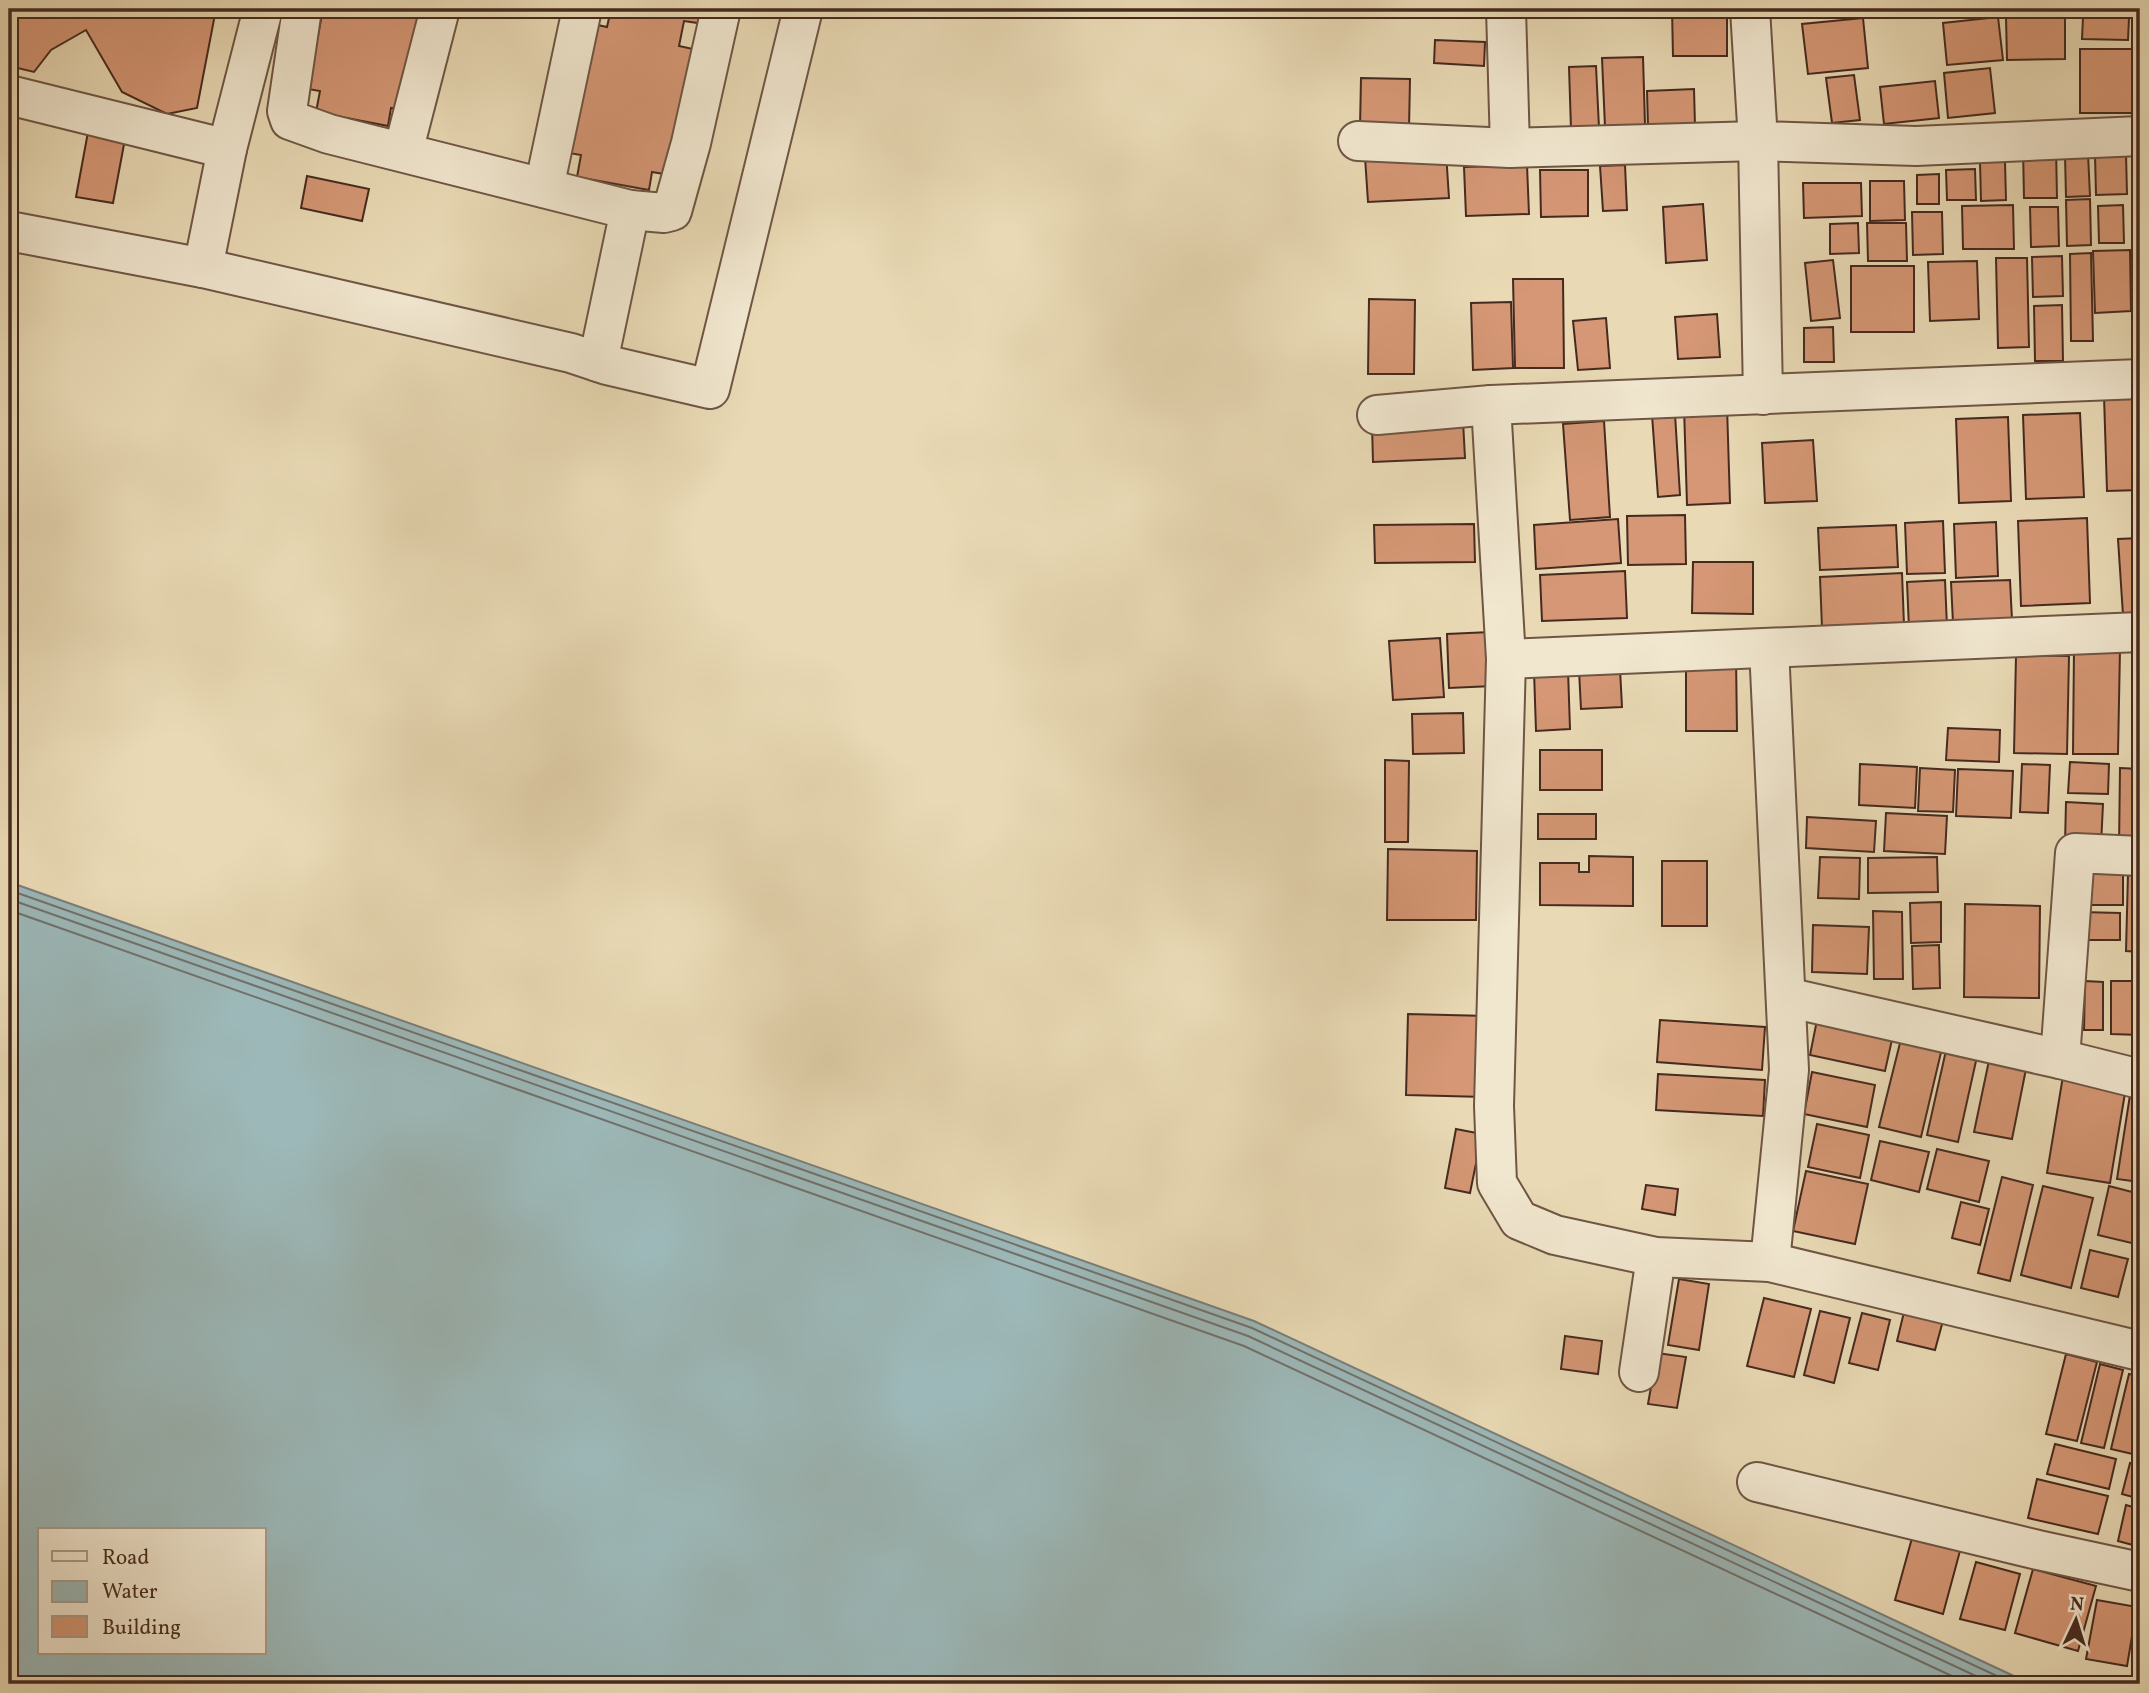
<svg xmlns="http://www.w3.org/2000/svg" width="2149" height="1693" font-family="Vollkorn,serif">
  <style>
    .water { fill: #9cb8b8; stroke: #7a7f7b; stroke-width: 2; fill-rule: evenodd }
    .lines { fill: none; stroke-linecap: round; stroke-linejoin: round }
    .shore { stroke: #71716c; stroke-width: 2 }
    .building { fill: #d59775; stroke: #462a1f; stroke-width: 2 }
    .minor-casing { stroke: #6f5644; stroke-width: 42 }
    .minor { stroke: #f1e7cf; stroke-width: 38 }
  </style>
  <rect width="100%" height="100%" fill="#e9dab5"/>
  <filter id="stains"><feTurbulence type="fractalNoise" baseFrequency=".00286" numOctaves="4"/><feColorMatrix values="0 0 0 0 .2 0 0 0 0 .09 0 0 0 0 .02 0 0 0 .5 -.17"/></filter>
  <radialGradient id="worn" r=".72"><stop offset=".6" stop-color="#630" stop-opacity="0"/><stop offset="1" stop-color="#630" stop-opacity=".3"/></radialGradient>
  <path class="water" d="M9,882L1254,1321L2031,1684H9ZM40,1530H264V1653H40Z"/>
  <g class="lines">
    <g class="shore">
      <path d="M9,890L1252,1328L2014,1684"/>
      <path d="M9,899L1248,1336L1993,1684"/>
      <path d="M9,910L1244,1346L1969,1684"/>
    </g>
  </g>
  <g class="building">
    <path d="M9,9H216L197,108L167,114L122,92L86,30L51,50L34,72L9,66Z"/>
    <path d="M323,9H428L409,111L391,108L388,126L316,112L320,91L308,89Z"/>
    <path d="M611,9H700L698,23L684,21L679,46L693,49L670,175L652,172L649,190L577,177L581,155L569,153L593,24L607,27Z"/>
    <path d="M1672,9H1727V56H1673Z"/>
    <path d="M1784,9H1820L1821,17L1784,18Z"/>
    <path d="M1833,9H1880L1833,14Z"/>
    <path d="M1939,9H1998L1999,13L1940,18Z"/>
    <path d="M2042,9H2078V12L2042,11Z"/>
    <path d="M1998,17L2003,60L1947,65L1943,23Z"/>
    <path d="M2006,17H2065V59L2007,60Z"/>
    <path d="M2083,17L2129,18L2128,40L2082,39Z"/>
    <path d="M1863,18L1868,68L1808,74L1802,24Z"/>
    <path d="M1435,40L1485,42L1484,66L1434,63Z"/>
    <rect x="2080" y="49" width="53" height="64"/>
    <path d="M1643,57L1645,125L1605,127L1602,58Z"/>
    <path d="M1596,66L1599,128L1571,129L1569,67Z"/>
    <path d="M1990,68L1995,113L1948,118L1944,73Z"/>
    <path d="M1854,75L1860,120L1832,123L1826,78Z"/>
    <path d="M1361,78L1410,79L1409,129L1360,128Z"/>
    <path d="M1935,81L1939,118L1884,124L1880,87Z"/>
    <path d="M1694,89L1695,126L1648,127L1647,91Z"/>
    <path d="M88,132L125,139L113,203L76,197Z"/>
    <path d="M2056,147L2057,198H2024L2023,148Z"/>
    <path d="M1446,152L1449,198L1368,202L1365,157Z"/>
    <path d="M2088,154L2090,196L2066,197L2065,155Z"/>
    <path d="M2126,154L2127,194L2096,195L2095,155Z"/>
    <path d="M1980,162H2005L2006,200L1981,201Z"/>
    <path d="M1527,165L1529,214L1466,216L1464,167Z"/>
    <path d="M1625,165L1627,210L1603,211L1600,166Z"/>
    <path d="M1975,169L1976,200H1947L1946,170Z"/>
    <path d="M1540,170H1588V216L1541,217Z"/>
    <path d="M1939,174V204H1917V175Z"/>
    <path d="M307,176L369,189L362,221L301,208Z"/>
    <path d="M1870,181H1904L1905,220L1870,221Z"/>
    <path d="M1803,183H1861L1862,216L1804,218Z"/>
    <path d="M2090,199L2091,245L2067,246L2066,200Z"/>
    <path d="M1703,204L1707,260L1666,263L1663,207Z"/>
    <path d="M2013,205L2014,249H1963L1962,206Z"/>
    <path d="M2123,205L2124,243H2099L2098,206Z"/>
    <path d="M2030,207H2058L2059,246L2031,247Z"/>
    <path d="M1912,212H1942L1943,254L1913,255Z"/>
    <path d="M1858,223L1859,253L1830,254V224Z"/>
    <path d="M1867,223H1906L1907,261H1868Z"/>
    <path d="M2135,248H2140V304H2137Z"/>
    <path d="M2130,250L2131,311L2095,313L2093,251Z"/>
    <path d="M2091,253L2093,341H2071L2070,254Z"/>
    <path d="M2062,256L2063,296L2033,297L2032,257Z"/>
    <path d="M1996,258H2027L2029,347L1998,348Z"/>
    <path d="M1833,260L1840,318L1811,321L1805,263Z"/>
    <path d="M1977,261L1979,319L1930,321L1928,262Z"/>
    <rect x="1851" y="266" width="63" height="66"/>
    <path d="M1513,279H1563L1564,368H1515Z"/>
    <path d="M1369,299L1415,300L1414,374H1368Z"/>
    <path d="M1511,302L1513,368L1473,370L1471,303Z"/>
    <path d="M2062,305L2063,361H2035L2034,306Z"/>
    <path d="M1717,314L1720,357L1678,359L1675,317Z"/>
    <path d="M1606,318L1610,368L1578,370L1573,321Z"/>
    <path d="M1833,327L1834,362H1804V328Z"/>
    <path d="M2139,394L2140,490L2107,491L2104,396Z"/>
    <path d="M1727,406L1730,503L1687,505L1684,407Z"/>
    <path d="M2080,413L2084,497L2026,499L2023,415Z"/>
    <path d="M1675,414L1680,495L1658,497L1652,415Z"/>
    <path d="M2008,417L2011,501L1959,503L1956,419Z"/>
    <path d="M1463,421L1465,458L1373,462L1372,425Z"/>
    <path d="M1604,421L1610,517L1570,520L1563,424Z"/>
    <path d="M1813,440L1817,501L1765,503L1762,443Z"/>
    <path d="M1685,515L1686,564L1628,565L1627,516Z"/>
    <path d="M2087,518L2090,603L2021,606L2018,521Z"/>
    <path d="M1618,519L1621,563L1536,569L1534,525Z"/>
    <path d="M1943,521L1945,573L1907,574L1905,523Z"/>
    <path d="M1996,522L1998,576L1956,578L1954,524Z"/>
    <path d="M1474,524L1475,562L1375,563L1374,525Z"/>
    <path d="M1896,525L1898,567L1820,570L1818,528Z"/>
    <path d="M2140,538V614L2123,615L2118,539Z"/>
    <path d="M1693,562H1753V614L1692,613Z"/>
    <path d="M1625,571L1627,618L1542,621L1540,575Z"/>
    <path d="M1902,573L1904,625L1822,628L1820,577Z"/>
    <path d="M1945,580L1947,627L1909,629L1907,582Z"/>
    <path d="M2010,580L2012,620L1953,623L1951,582Z"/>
    <path d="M1490,632L1493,686L1449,688L1447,634Z"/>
    <path d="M1440,638L1444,697L1393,700L1389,641Z"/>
    <path d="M2074,648L2120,649L2118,754H2073Z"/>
    <path d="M2016,655L2069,656L2067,754L2014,753Z"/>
    <path d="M1736,657L1737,731H1686V658Z"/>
    <path d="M1620,669L1622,707L1581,709L1579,670Z"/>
    <path d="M1568,670L1570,729L1536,731L1534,671Z"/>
    <path d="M1463,713L1464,753L1413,754L1412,714Z"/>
    <path d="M1948,728L2000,730L1999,762L1946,760Z"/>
    <rect x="1540" y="750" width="62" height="40"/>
    <path d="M1385,760L1409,761L1408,842H1385Z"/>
    <path d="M2070,762L2109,764L2108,794L2068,793Z"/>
    <path d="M1860,764L1917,767L1915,808L1859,805Z"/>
    <path d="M2022,764L2050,765L2048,813L2020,812Z"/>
    <path d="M1920,768L1955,770L1953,812L1918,811Z"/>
    <path d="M2120,768L2140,769V848H2119Z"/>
    <path d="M1958,769L2013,771L2011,818L1956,816Z"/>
    <path d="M2066,802L2103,804L2101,845L2065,843Z"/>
    <path d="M1886,813L1947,816L1945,854L1884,851Z"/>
    <rect x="1538" y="814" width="58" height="25"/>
    <path d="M1807,817L1876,821L1874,852L1806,848Z"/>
    <path d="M1388,849L1477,851L1476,920H1387Z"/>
    <path d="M1589,856L1633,857V906L1540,905V863H1579V872H1589Z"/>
    <path d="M1820,857L1860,858L1859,899L1818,898Z"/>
    <path d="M1937,857L1938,892L1868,893V858Z"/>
    <rect x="1662" y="861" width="45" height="65"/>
    <path d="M2087,867L2123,868V905H2086Z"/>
    <path d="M2128,873H2140V952L2126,951Z"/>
    <path d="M1941,902V942L1911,943L1910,903Z"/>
    <path d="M1965,904L2040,906L2039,998L1964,997Z"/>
    <path d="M1873,911L1902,912L1903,979H1874Z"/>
    <path d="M2081,912L2120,913V940H2081Z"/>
    <path d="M1813,925L1869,927L1867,974L1812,972Z"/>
    <path d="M1939,945L1940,988L1913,989L1912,946Z"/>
    <path d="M2085,981L2103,982V1030H2084Z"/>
    <path d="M2111,981H2140V1035L2111,1034Z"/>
    <path d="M1819,1010L1895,1026L1885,1071L1810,1055Z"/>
    <path d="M1408,1014L1487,1016L1485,1097L1406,1095Z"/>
    <path d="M1660,1020L1765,1027L1762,1070L1657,1062Z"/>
    <path d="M1902,1035L1943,1044L1921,1137L1879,1127Z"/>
    <path d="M1947,1046L1978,1052L1958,1142L1927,1135Z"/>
    <path d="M1991,1051L2028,1059L2012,1139L1974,1132Z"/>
    <path d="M1812,1072L1875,1085L1867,1127L1804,1114Z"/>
    <path d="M1658,1074L1765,1080L1763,1116L1656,1110Z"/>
    <path d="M2063,1076L2126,1087L2110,1183L2047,1173Z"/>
    <path d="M2130,1095L2140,1096V1182L2117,1179Z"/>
    <path d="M1817,1124L1869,1135L1860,1178L1808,1167Z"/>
    <path d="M1456,1129L1482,1134L1470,1193L1445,1188Z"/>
    <path d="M1880,1141L1929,1152L1919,1192L1871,1180Z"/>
    <path d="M1937,1149L1989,1161L1979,1202L1927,1189Z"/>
    <path d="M1806,1171L1868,1184L1855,1244L1793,1231Z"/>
    <path d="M2002,1177L2033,1185L2010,1281L1978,1273Z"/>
    <path d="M1646,1185L1678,1189L1675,1215L1642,1209Z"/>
    <path d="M2043,1186L2093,1198L2071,1288L2021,1275Z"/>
    <path d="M2109,1186L2140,1194V1245L2098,1235Z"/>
    <path d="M1961,1202L1989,1209L1980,1245L1952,1238Z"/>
    <path d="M2090,1250L2128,1259L2118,1297L2081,1288Z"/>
    <path d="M1679,1279L1709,1284L1699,1350L1668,1345Z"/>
    <path d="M1764,1298L1811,1309L1794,1377L1747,1366Z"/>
    <path d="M1905,1308L1944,1317L1935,1350L1897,1341Z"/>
    <path d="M1820,1311L1850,1318L1834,1383L1804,1375Z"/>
    <path d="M1862,1313L1890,1320L1878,1370L1849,1363Z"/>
    <path d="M1565,1336L1602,1341L1598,1374L1561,1369Z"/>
    <path d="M1657,1353L1686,1357L1677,1408L1648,1404Z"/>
    <path d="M2066,1354L2097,1362L2077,1441L2046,1434Z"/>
    <path d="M2100,1364L2123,1370L2104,1448L2081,1443Z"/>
    <path d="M2129,1374L2140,1376V1441L2137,1455L2111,1449Z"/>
    <path d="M2055,1444L2116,1459L2109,1489L2047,1474Z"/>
    <path d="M2130,1463L2140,1465V1499L2122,1494Z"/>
    <path d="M2037,1479L2108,1496L2098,1534L2028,1518Z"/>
    <path d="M2126,1505L2140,1509V1547L2118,1541Z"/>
    <path d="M1912,1538L1960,1551L1943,1614L1895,1600Z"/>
    <path d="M1976,1562L2020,1574L2005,1630L1960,1619Z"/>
    <path d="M2033,1569L2096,1586L2078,1651L2015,1633Z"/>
    <path d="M2097,1600L2137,1607L2127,1666L2086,1659Z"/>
  </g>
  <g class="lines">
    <g class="minor-casing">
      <g id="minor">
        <path d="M302,9L287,111L290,120L329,134L630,210L598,362"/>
        <path d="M1506,9L1510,148"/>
        <path d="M1750,9L1758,141L1763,395"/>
        <path d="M9,95L227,149"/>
        <path d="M1358,141L1510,148L1758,141L1916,146L2140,136"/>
        <path d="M403,152L440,9"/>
        <path d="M544,188L582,9"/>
        <path d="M630,210L664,213L672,211L691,143L721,9"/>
        <path d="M9,231L203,268L571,353L607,365L710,389L803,9"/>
        <path d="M203,268L227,149L263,9"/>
        <path d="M1491,405L1506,659L1494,1106L1497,1183L1519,1220L1555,1235L1656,1257L1770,1262L2140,1351"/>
        <path d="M1377,415L1491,405L2140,379"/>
        <path d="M1769,648L1789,1070L1770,1262"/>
        <path d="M1506,659L2140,632"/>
        <path d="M1786,997L2060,1059L2140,1079"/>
        <path d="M2060,1059L2075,853L2140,856"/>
        <path d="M1639,1372L1656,1257"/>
        <path d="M1757,1482L2038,1550L2140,1572"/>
      </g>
    </g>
    <use href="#minor" class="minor"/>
  </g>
  <rect width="2149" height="1693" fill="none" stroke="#e9dab5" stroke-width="35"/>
  <rect x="10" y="10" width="2128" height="1672" fill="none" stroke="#462a1f" stroke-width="3.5"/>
  <rect x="18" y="18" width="2114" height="1658" fill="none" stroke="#462a1f" stroke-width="2"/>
  <rect x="38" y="1528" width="228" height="126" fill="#f1e7cf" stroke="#ad9b89" stroke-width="2"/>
  <rect x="52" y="1551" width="35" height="10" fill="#f1e7cf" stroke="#ad9b89" stroke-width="2"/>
  <text x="102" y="1564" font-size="21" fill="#462a1f">Road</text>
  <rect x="52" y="1581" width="35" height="21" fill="#9cb8b8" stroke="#ad9b89" stroke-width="2"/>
  <text x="102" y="1598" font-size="21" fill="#462a1f">Water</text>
  <rect x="52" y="1616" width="35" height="21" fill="#d59775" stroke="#ad9b89" stroke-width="2"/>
  <text x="102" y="1634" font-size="21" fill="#462a1f">Building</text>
  <g transform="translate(2076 1620) rotate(4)" stroke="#f1e7cf" stroke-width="5" paint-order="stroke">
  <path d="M0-5L12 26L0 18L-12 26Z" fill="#462a1f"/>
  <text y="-10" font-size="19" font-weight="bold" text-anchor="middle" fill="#462a1f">N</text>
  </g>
  <rect width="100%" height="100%" filter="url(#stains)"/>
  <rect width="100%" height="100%" fill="url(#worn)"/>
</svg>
